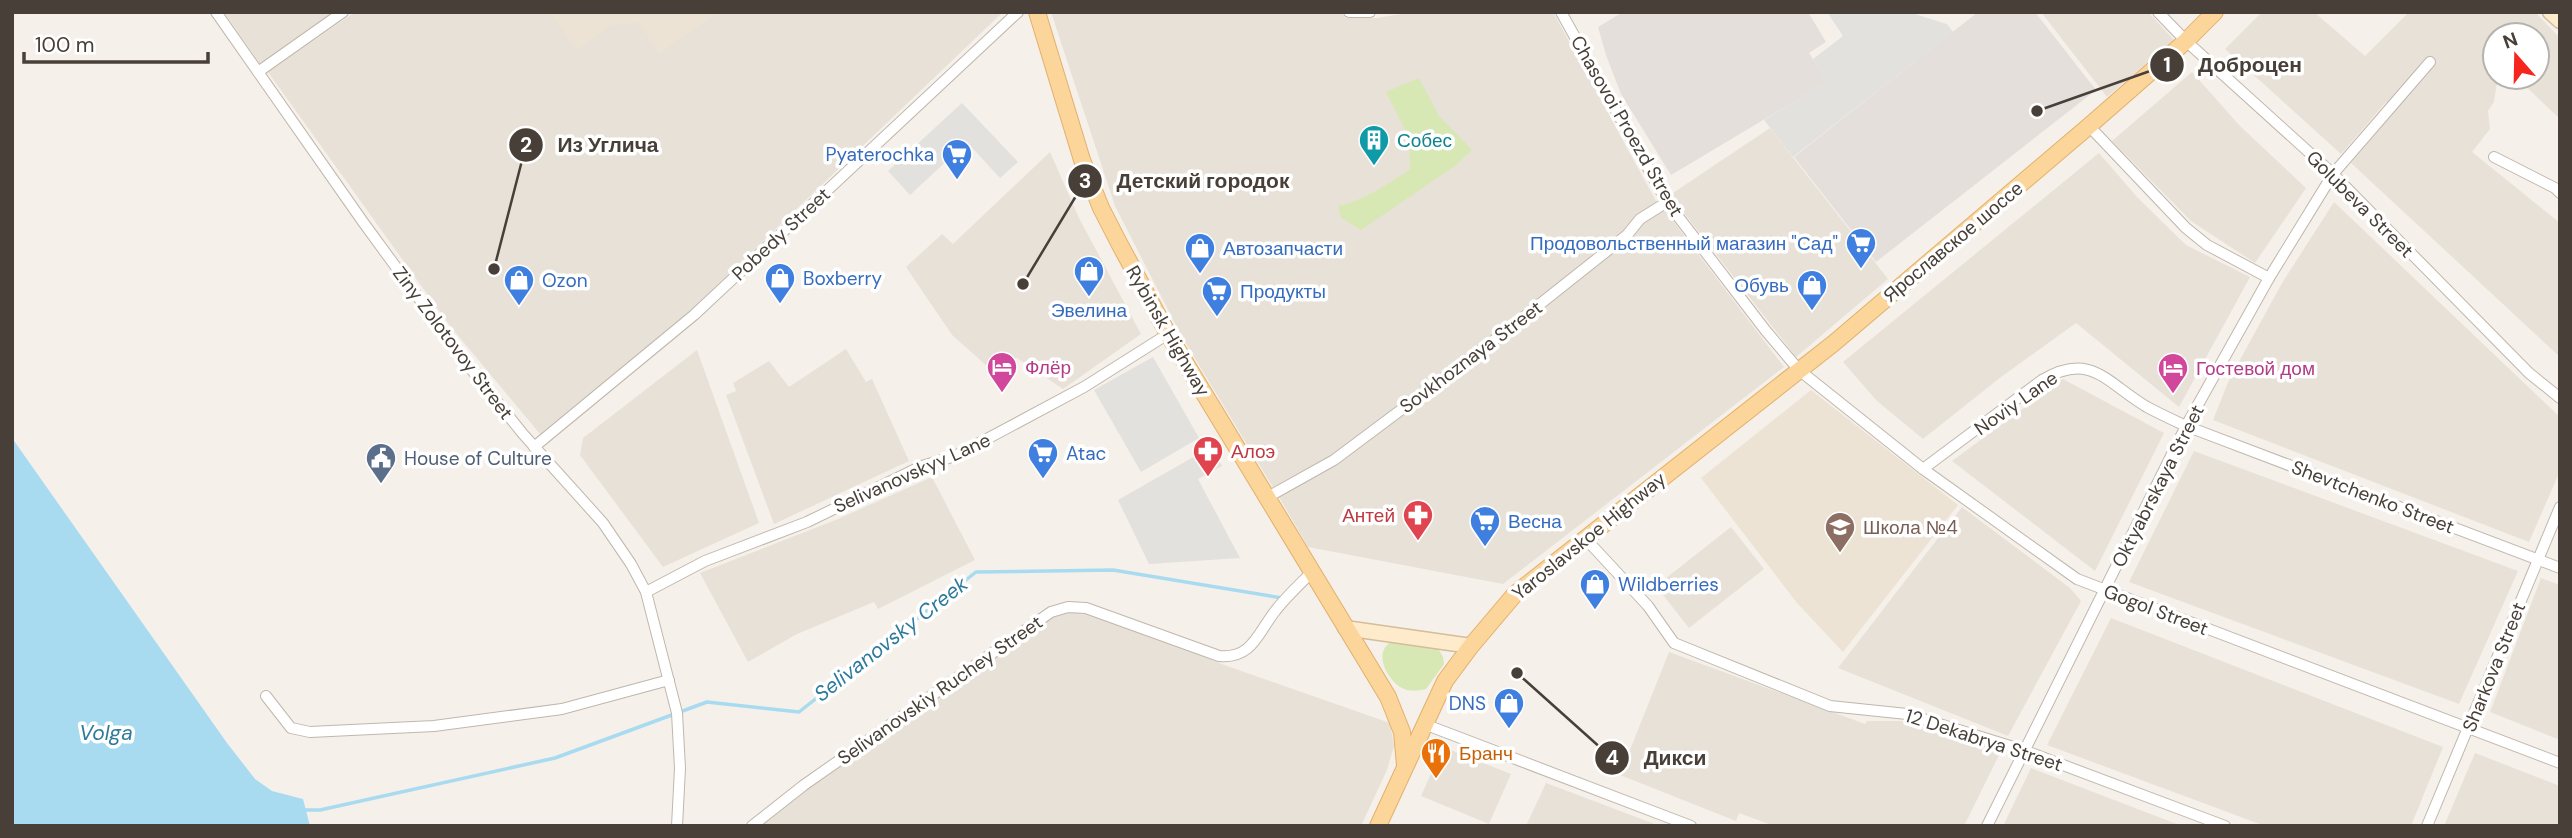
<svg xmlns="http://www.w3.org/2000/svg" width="2572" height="838" font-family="'DM Sans',sans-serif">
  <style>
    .residential { fill: #e8e1d8 }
    .industrial { fill: #e4dfdb }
    .education { fill: #ede3d4 }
    .green { fill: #d7e8b4 }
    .parking { fill: #e3e1de }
    .water { fill: #a8dbf0 }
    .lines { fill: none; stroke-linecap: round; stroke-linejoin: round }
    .stream { stroke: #a8dbf0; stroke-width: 3.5 }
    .minor-casing { stroke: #c0b7ac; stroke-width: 12 }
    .secondary-casing { stroke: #d4bd9a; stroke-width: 17 }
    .primary-casing { stroke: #e2b06a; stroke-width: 18 }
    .minor { stroke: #fff; stroke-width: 10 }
    .secondary { stroke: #feebcb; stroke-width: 14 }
    .primary { stroke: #fcd59b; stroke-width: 16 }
    .labels { text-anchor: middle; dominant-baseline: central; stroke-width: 7; stroke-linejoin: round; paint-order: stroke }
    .street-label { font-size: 19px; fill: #484038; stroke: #fff }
    .culture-label { font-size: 19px; fill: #0d838f; stroke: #fff; text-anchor: start }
    .shop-label { font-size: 19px; fill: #366cbe; stroke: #fff; text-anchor: start }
    .hotel-label { font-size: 19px; fill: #b23c85; stroke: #fff; text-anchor: start }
    .health-label { font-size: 19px; fill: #be3a42; stroke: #fff; text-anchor: start }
    .service-label { font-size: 19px; fill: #4e5e75; stroke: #fff; text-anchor: start }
    .education-label { font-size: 19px; fill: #785e54; stroke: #fff; text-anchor: start }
    .food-label { font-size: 19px; fill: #c56008; stroke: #fff; text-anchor: start }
    .water-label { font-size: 21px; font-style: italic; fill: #2d7a9c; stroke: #fff }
    .leader { fill: none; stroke: #484038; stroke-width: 2.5 }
    .callout-dot { fill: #484038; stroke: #fff; stroke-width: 2.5 }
    .mark-label { font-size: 21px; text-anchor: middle; font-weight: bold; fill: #fff }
    .callout-label { font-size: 21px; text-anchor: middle; font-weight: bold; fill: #484038; stroke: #fff; stroke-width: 7; stroke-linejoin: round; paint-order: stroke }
  </style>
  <rect width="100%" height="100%" fill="#f5f0ea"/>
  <g class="residential">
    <path d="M224,12H335L260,64Z"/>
    <path d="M355,12H1003L693,308L540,434L450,326L268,72Z"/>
    <path d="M1051,12H1342L1345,18H1377L1413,12H1553L1657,203L1637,214L1623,231L1498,331L1332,458L1274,489L1182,337L1115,206Z"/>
    <path d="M2041,12H2148L2174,40L2107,97Z"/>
    <path d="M2262,12H2314L2365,56L2409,12H2535L2560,38V119L2516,77H2537V35H2495V77H2504L2497,82L2494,102L2488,111L2490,129L2472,152L2560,223V357L2351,163L2396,109L2386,102L2341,154L2225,49Z"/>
    <path d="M2192,72L2240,126L2306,188L2255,263L2191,221L2112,141Z"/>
    <path d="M1770,128L1888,279L1796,357L1670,195Z"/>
    <path d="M1050,152L1079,218L1141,334L1063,389L1017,358L988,367L952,335L906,267L942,234L953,244Z"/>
    <path d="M2099,153L2137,197L2186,245L2250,277L2179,407L2076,323L2001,377L1923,439L1877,401L1843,362Z"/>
    <path d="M2334,202L2560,417V471L2529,542L2213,420L2229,380L2282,283Z"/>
    <path d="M1664,209L1784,367L1503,584L1308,547L1278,495L1505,337L1632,237L1644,221Z"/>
    <path d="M846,349L866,382L872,379L909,461L774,524L726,395L736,391L733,383L769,361L789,387Z"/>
    <path d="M697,350L759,523L663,567L580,455L583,438Z"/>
    <path d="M2063,379L2164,433L2095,571L1952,461Z"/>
    <path d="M2194,451L2518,571L2459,704L2129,582Z"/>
    <path d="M932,477L975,560L878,609L874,602L797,634L748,662L700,573L838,519Z"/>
    <path d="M1962,507L2070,588L2081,601L2008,736L1838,668Z"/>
    <path d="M1731,527L1764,569L1689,628L1656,586Z"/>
    <path d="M2541,578L2560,585V740L2490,712Z"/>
    <path d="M1068,610L1086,611L1227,666L1390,723L1394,746L1387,770L1361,826H758L806,788L1051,615Z"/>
    <path d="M2111,618L2443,747L2411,826H2265L2047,745Z"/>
    <path d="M1669,652L1865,724L1867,721H1907L2001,751L1964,826H1774L1739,813L1736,821L1620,775Z"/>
    <path d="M1443,747L1511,774L1489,824L1421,796Z"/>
    <path d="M2475,753L2560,786V826H2444Z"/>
    <path d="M2031,768L2182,826H2003Z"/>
    <path d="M1546,783L1660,826H1526Z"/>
  </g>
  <g class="industrial">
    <path d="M1623,12H1808L1826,42L1809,53L1827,82L1671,175L1621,94L1606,55L1598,27Z"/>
    <path d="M1978,12H2035L2096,90L1876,262L1794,157Z"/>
  </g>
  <g class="education">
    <path d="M550,12H718L659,54L639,23L612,25L577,50Z"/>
    <path d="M1811,390L1958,505L1843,652L1797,603L1701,478Z"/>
  </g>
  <g class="green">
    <path d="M1419,78L1439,116L1472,150L1455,166L1361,230L1341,218L1338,206C1364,201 1388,183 1410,170L1409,138L1386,92Z"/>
    <path d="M1393,641L1437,647L1443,657L1444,664L1426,689C1417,691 1410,692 1402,688C1388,681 1371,651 1393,641Z"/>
  </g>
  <g class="parking">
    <path d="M1827,12H1908L1947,24L1953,32L1793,157L1764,120L1826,82L1813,59L1843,36Z"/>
    <path d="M962,103L1018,162L1000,178L967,142L910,195L888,171Z"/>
    <path d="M1153,357L1199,438L1141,472L1094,390Z"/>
    <path d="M1211,447L1222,466L1198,479L1240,558L1149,564L1118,500Z"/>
  </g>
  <path class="water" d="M12,438L227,743L255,779L272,791L303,799L310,826H12Z"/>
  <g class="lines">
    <path class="stream" d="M304,810H320L555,758L707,702L799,712L976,572L1113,570L1282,598"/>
    <g class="minor-casing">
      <g id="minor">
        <path d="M216,12L363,222L467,364L523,434L603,523L631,564L646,592L677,713L680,768L677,826"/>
        <path d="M1349,12H1370"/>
        <path d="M1561,12L1667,202L1766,331L1799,370L1923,469L2077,579L2560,763"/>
        <path d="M2158,12L2186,41L2333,174L2529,373L2560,398"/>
        <path d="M258,72L343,12"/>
        <path d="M2089,126L2186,228L2207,245L2269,278"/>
        <path d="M2494,157L2555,188L2560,193"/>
        <path d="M534,447L694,315L1018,12"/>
        <path d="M1923,469L2042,380C2092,351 2106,383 2147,407C2160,414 2173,420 2186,426L2560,568"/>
        <path d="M1266,498L1334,460L1501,335L1627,235L1640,219L1667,202"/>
        <path d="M1584,537L1648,606L1674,643L1830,706L1907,714L2023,750L2225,826"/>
        <path d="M646,592L705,561L807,522L922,466L955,456L1084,387L1168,334"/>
        <path d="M266,696L291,728L310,732L434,726L562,709L669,680"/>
        <path d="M1424,724L1691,826"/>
        <path d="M752,826L804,785L1051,612L1068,607L1086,608L1219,656C1253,659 1258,632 1276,610C1286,597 1299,585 1311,573"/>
        <path d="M1987,826L2186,426L2269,278L2333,174L2430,62"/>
        <path d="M2427,826L2560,507"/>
      </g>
    </g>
    <g class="secondary-casing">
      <g id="secondary">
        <path d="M2550,12L2560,21"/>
        <path d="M1345,628L1471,646"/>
      </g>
    </g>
    <g class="primary-casing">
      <g id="primary">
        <path d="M1037,12L1082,160L1101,208L1119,243L1168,334L1388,697L1402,732L1405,765"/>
        <path d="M1378,826L1445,681L1471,646L1515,594L1834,343L2089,126L2186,41L2215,12"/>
      </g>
    </g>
    <use href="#minor" class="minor"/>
    <use href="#secondary" class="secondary"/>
    <use href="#primary" class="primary"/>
  </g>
  <defs>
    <g id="building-pin" transform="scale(1.575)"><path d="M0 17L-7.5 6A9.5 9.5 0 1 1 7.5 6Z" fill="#0f9aa8" stroke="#fff"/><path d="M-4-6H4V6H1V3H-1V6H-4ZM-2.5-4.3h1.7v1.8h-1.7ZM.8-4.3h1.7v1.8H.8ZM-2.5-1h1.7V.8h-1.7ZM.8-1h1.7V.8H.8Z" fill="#fff"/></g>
    <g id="supermarket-pin" transform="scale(1.575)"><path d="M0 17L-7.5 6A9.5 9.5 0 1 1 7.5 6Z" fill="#3f7fe0" stroke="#fff"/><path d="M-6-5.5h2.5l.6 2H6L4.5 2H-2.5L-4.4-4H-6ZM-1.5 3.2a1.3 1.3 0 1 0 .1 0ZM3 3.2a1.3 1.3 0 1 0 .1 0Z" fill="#fff"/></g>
    <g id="shop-pin" transform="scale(1.575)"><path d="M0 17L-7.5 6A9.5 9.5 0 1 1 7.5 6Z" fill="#3f7fe0" stroke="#fff"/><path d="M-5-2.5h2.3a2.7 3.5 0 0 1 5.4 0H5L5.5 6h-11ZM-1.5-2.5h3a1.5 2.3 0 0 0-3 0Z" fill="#fff"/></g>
    <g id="hotel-pin" transform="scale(1.575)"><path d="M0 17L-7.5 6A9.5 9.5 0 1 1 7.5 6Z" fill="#d1479c" stroke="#fff"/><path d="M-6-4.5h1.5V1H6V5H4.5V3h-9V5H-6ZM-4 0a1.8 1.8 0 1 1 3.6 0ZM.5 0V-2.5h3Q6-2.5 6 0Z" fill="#fff"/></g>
    <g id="pharmacy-pin" transform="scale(1.575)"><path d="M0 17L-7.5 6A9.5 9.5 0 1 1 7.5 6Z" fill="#e0444e" stroke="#fff"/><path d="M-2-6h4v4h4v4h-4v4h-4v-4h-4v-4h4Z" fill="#fff"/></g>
    <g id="civic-pin" transform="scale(1.575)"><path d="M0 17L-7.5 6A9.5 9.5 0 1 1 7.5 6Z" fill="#5c6f8a" stroke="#fff"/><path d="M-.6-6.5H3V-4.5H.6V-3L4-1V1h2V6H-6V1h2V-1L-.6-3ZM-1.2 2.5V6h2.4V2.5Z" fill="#fff"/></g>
    <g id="school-pin" transform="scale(1.575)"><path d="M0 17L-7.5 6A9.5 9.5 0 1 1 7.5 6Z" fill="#8d6e63" stroke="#fff"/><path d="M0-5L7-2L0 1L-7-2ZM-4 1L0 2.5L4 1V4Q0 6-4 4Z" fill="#fff"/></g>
    <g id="restaurant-pin" transform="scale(1.575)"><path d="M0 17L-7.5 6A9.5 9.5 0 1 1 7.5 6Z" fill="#e8710a" stroke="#fff"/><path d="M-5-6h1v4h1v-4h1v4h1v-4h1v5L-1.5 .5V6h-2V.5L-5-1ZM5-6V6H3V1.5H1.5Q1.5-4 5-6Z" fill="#fff"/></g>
  </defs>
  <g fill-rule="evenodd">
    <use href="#building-pin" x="1374" y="140"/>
    <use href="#supermarket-pin" x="957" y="154"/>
    <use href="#supermarket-pin" x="1861" y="243"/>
    <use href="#shop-pin" x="1200" y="248"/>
    <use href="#shop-pin" x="1089" y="271"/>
    <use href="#shop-pin" x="780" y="278"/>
    <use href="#shop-pin" x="519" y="280"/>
    <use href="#shop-pin" x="1812" y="285"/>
    <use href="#supermarket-pin" x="1217" y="291"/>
    <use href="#hotel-pin" x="1002" y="367"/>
    <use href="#hotel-pin" x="2173" y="368"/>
    <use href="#pharmacy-pin" x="1208" y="451"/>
    <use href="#supermarket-pin" x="1043" y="453"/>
    <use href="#civic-pin" x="381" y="458"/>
    <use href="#pharmacy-pin" x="1418" y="515"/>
    <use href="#supermarket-pin" x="1485" y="521"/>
    <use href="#school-pin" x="1840" y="527"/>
    <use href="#shop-pin" x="1595" y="584"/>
    <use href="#shop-pin" x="1509" y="703"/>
    <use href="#restaurant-pin" x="1436" y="753"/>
  </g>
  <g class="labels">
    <g class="street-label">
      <text transform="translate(1627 126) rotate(60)">Chasovoi Proezd Street</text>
      <text transform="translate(2360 204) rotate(45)">Golubeva Street</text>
      <text transform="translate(781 234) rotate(-43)">Pobedy Street</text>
      <text transform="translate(1953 242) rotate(-40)">Ярославское шоссе</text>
      <text transform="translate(1168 331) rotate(60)">Rybinsk Highway</text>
      <text transform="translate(453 343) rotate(53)">Ziny Zolotovoy Street</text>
      <text transform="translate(1471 357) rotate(-37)">Sovkhoznaya Street</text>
      <text transform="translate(2016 403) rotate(-35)">Noviy Lane</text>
      <text transform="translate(912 473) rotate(-24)">Selivanovskyy Lane</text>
      <text transform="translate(2158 486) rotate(-63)">Oktyabrskaya Street</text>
      <text transform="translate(2373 497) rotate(21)">Shevtchenko Street</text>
      <text transform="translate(1589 536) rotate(-39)">Yaroslavskoe Highway</text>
      <text transform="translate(2156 610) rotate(21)">Gogol Street</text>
      <text transform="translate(2494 667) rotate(-68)">Sharkova Street</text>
      <text transform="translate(940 690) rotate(-35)">Selivanovskiy Ruchey Street</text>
      <text transform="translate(1984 740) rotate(18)">12 Dekabrya Street</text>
    </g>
    <g class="culture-label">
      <text x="1397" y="140">Собес</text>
    </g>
    <g class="shop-label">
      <text x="934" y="154" text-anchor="end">Pyaterochka</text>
      <text x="1838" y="243" text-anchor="end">Продовольственный магазин "Сад"</text>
      <text x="1223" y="248">Автозапчасти</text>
      <text x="803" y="278">Boxberry</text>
      <text x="542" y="280">Ozon</text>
      <text x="1789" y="285" text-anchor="end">Обувь</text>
      <text x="1240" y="291">Продукты</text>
      <text x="1089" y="310" text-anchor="middle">Эвелина</text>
      <text x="1066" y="453">Atac</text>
      <text x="1508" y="521">Весна</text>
      <text x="1618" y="584">Wildberries</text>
      <text x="1486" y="703" text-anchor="end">DNS</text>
    </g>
    <g class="hotel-label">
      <text x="1025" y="367">Флёр</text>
      <text x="2196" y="368">Гостевой дом</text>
    </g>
    <g class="health-label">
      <text x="1231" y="451">Алоэ</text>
      <text x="1395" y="515" text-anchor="end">Антей</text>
    </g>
    <g class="service-label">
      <text x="404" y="458">House of Culture</text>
    </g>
    <g class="education-label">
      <text x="1863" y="527">Школа №4</text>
    </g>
    <g class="food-label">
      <text x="1459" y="753">Бранч</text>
    </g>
    <g class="water-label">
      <text transform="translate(891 639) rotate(-38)">Selivanovsky Creek</text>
      <text x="106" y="733">Volga</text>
    </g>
  </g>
  <path class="leader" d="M2037 111L2167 65M494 269L526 145M1023 284L1085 181M1517 673L1612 758"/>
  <g class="callout-dot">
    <circle cx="2037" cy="111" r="7"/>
    <circle cx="494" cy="269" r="7"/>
    <circle cx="1023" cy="284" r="7"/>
    <circle cx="1517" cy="673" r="7"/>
    <circle cx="2167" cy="65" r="18"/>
    <circle cx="526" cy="145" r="18"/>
    <circle cx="1085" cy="181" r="18"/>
    <circle cx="1612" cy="758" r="18"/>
  </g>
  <g class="mark-label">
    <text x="2167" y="72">1</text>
    <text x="526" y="152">2</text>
    <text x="1085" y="188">3</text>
    <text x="1612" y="765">4</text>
  </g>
  <g class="callout-label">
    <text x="2250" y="72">Доброцен</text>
    <text x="608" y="152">Из Углича</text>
    <text x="1203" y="188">Детский городок</text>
    <text x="1675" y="765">Дикси</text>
  </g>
  <rect width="2572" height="838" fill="none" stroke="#484038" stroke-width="28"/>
  <g transform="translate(2516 56) rotate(340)"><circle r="33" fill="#ffffff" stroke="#b6b3af" stroke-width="2"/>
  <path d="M0-5L12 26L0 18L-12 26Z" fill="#f6261f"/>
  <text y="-10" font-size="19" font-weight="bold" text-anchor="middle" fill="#484038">N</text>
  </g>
  <path d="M24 52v10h184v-10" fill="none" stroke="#484038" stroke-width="3.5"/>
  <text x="35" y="52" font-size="21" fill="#484038" stroke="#ffffff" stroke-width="5" paint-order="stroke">100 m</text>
</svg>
